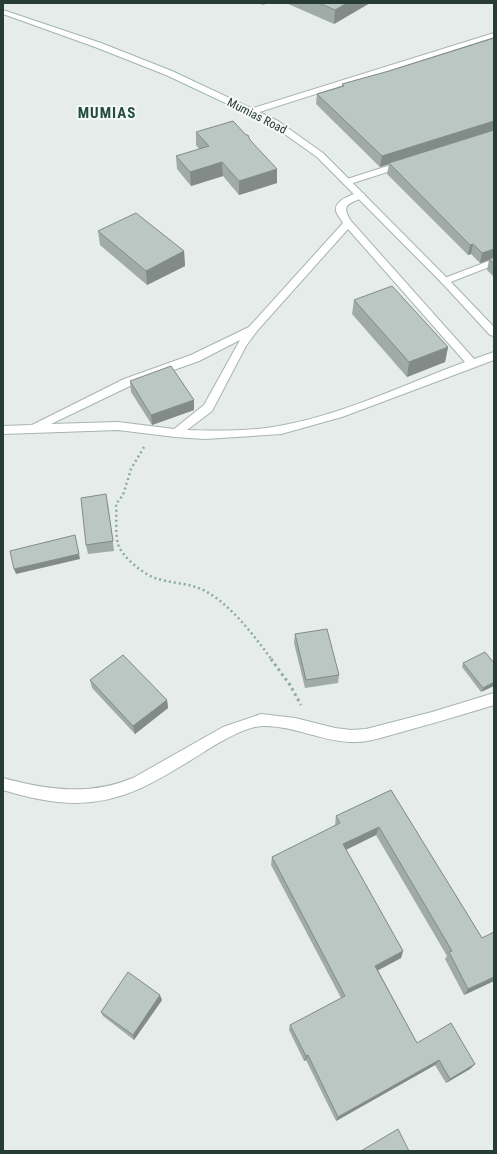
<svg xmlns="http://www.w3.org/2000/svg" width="497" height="1154" font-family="'Roboto Condensed',sans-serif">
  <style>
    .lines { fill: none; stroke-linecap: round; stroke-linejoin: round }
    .street-casing { stroke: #a8b4af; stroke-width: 2 }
    .secondary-casing { stroke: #a1b4ad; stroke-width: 2 }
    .path-far1 { stroke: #89aca0; stroke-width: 2.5; stroke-dasharray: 2 3; stroke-linecap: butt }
    .path { stroke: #89aca0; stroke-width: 3; stroke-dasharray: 2.5 3.5; stroke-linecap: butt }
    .street { fill: #fff; fill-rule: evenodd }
    .secondary { fill: #fff; fill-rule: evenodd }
    .wall { fill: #a0aba7 }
    .shaded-wall { fill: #828b88 }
    .building { fill: #bac7c2; stroke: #828b88 }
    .labels { text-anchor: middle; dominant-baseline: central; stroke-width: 4; stroke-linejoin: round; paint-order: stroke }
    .far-street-label { font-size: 12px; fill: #263c35; stroke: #f5f9f7 }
    .far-district-label { font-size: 15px; font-weight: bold; letter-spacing: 1px; fill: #244c41; stroke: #f5f9f7 }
  </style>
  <rect width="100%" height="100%" fill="#e5ece9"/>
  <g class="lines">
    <g class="street-casing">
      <g id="street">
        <path d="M494,33V37L253,114H247L246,112L247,110Z"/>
        <path d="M403,161L406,162L407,164L406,166L350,184H344L343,182L344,180Z"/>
        <path d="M361,192L365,195L364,197C349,204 340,204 351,221L474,359L494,352V360L342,417L281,434L205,439L175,437L118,430L3,434V426L32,425L124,379L191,355L249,327L343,223C341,219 337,215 336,211C334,200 353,194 361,192ZM348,229L465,362C405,384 347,413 284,425C257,431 216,431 187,430L212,411L246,346L257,331ZM240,340L204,405L174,429L118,422L51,424L132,385L199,361Z"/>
        <path d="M494,259V265L448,283H442L440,281L442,279Z"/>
        <path d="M494,693V705C462,715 430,724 398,733C383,737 367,743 351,742C321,741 292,725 262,726C245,727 218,743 204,752C184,764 163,778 141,788C93,810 52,805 3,790V778C47,790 90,796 133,778L223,727L261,714L295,718L335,728L351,730L366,729L432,712Z"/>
      </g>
    </g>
    <g class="secondary-casing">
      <path id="secondary" d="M3,10L101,43L172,71L278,121L323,153L448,279L494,327V336L490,335L442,283L317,157L272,125L166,75L95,47L3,14Z"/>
    </g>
    <path class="path-far1" d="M144,447L131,469L123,495L116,504C117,515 115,533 118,544C121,556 145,576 158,579C175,584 192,583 207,592C234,608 254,636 272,660"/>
    <path class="path" d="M271,659L290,685L301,705"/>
    <use href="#street" class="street"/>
    <use href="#secondary" class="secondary"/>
  </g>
  <g class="wall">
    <path d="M259,3H268L263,5Z"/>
    <path d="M286,3H370L334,24Z"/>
    <path d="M494,38V277L487,270L489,260L480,263L471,254L468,255L387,174L389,164L380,167L316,104L317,94L342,86V84L389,71Z"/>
    <path d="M196,132L250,140L277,183L239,195L223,176L191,186L177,169L176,156L199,149L196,145Z"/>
    <path d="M98,231L184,251L185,266L147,285L100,245Z"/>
    <path d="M354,300L448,347L445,362L407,377L352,314Z"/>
    <path d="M130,381L194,400V410L152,425L131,392Z"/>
    <path d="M108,504L114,551L88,554L86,545Z"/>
    <path d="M295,634L339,675L338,683L305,688L294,643Z"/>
    <path d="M463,663H494L481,692L462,667Z"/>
    <path d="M90,680L167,700L168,708L135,734L92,688Z"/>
    <path d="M391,790L482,938L494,932V981L464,995L445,959L447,956L376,835L346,850L403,951L401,958L378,970L417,1043L475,1064L470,1069L446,1083L435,1065L336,1121L306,1060L304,1061L289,1030L290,1025L341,998L271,865L272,857L335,826L336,816Z"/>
    <path d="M162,1000L134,1040L103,1016L101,1012Z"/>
  </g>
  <g class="shaded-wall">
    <path d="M347,3H370L334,24L335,10Z"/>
    <path d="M494,121V131L389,163V164L380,167L382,156Z"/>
    <path d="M222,162L223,176L191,186L190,172Z"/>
    <path d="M277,169V183L239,195V181Z"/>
    <path d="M473,244L471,254L468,255L470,245Z"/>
    <path d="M494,249V258L480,263L482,253Z"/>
    <path d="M184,251L185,266L147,285L146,271Z"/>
    <path d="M448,347L445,362L407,377L409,362Z"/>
    <path d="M194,400V410L152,425L151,415Z"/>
    <path d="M79,554L80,559L16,574L14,569Z"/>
    <path d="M494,682V686L481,692L483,688Z"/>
    <path d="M167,700L168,708L135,734L133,726Z"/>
    <path d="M379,827L376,835L341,852L343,844Z"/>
    <path d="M403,951L401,958L373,973L375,966Z"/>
    <path d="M494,977V981L464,995L468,989Z"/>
    <path d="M160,995L162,1000L134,1040L133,1035Z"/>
    <path d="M308,1055L306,1060L304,1061L306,1056Z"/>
    <path d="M439,1060L435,1065L336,1121L338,1117Z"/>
    <path d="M475,1064L470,1069L446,1083L450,1079Z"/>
  </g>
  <g class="building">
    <path d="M319,3H347L335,10Z"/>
    <path d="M494,38V121L382,156L317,94L344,86L342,84L389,71Z"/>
    <path d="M233,121L246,135H248L250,140L277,169L239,181L222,162L190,172L176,156L209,146L196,132Z"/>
    <path d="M494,130V249L482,253L473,244L470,245L389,163Z"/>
    <path d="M136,213L184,251L146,271L98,231Z"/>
    <path d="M494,257V264L489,259Z"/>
    <path d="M392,286L448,347L409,362L354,300Z"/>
    <path d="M171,366L194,400L151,415L130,381Z"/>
    <path d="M106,494L113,541L86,545L81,498Z"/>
    <path d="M75,535L79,554L14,569L10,551Z"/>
    <path d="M327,629L339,675L306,680L295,634Z"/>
    <path d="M485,652L494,663V682L483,688L463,663Z"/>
    <path d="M123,655L167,700L133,726L90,680Z"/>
    <path d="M391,790L482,938L494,932V977L468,989L449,952L452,951L379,827L343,844L403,951L375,966L417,1043L451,1023L475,1064L450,1079L439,1060L338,1117L308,1055L306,1056L290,1025L345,996L272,857L340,823L336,816Z"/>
    <path d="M128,972L160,995L133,1035L101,1012Z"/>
    <path d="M398,1129L409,1151H361Z"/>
  </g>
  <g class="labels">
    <g class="far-street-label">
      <text transform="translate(257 116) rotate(27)">Mumias Road</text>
    </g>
    <g class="far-district-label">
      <text x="107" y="113">MUMIAS</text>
    </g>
  </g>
  <rect width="497" height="1154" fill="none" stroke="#263c35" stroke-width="8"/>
</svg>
